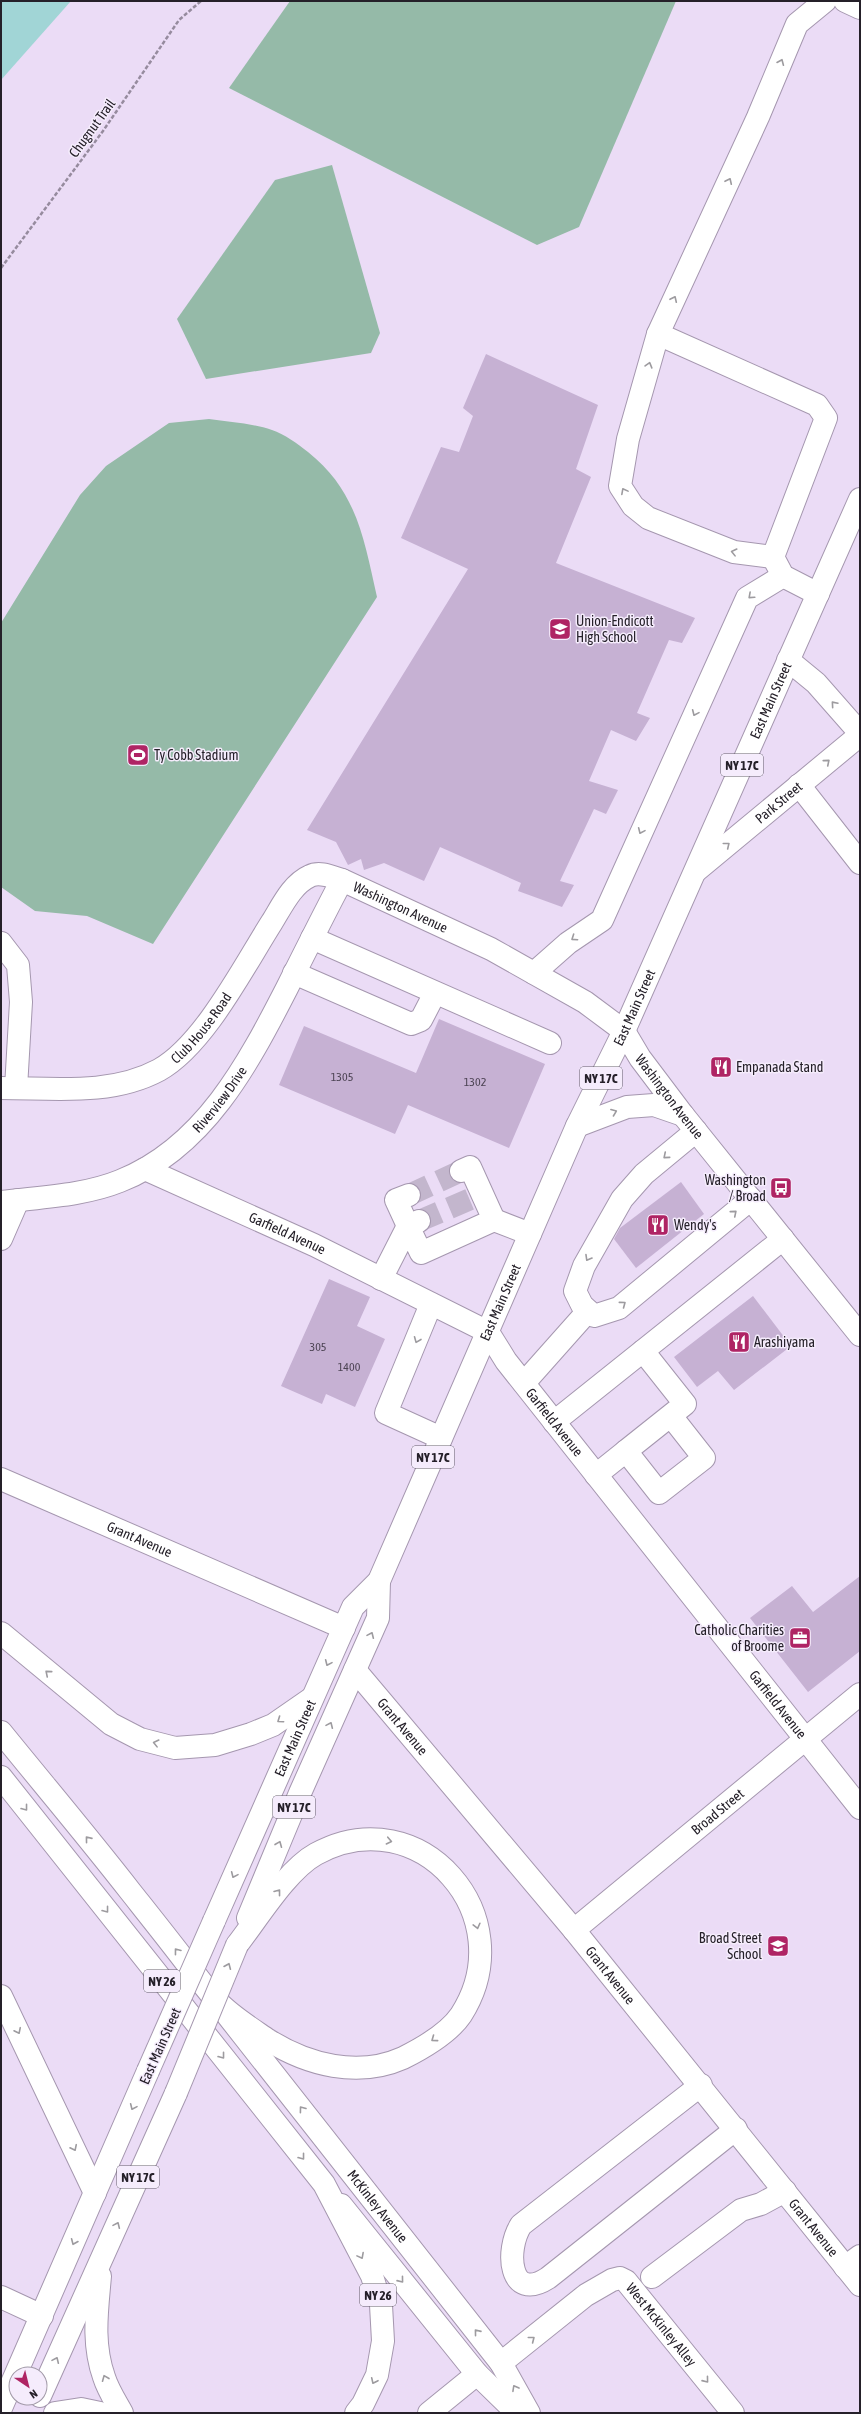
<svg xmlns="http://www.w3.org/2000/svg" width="861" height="2414" font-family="'Asap Condensed',sans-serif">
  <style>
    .pitch { fill: #95baa8 }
    .water { fill: #a1d5d6 }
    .building { fill: #c6b1d3 }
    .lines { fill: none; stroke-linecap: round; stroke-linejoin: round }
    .minor-tunnel { stroke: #c3b6cd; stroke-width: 22; stroke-dasharray: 22 11; stroke-linecap: butt }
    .minor-casing { stroke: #a597af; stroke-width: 24 }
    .major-casing { stroke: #a597af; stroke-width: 24 }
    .path { stroke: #968b9e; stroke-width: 2.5; stroke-dasharray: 4 2; stroke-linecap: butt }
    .minor { stroke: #fff; stroke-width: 22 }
    .major { stroke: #fff; stroke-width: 22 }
    .major-bridge-casing { stroke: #a597af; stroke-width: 24; stroke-linecap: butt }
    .major-bridge { stroke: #fff; stroke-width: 22 }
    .oneway { stroke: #9d9b9f }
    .labels { text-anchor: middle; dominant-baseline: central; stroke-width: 3; stroke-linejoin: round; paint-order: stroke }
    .number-label { font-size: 12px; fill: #4d4454 }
    .shield { fill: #f5ecfc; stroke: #635d68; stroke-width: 1 }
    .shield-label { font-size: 13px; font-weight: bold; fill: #252029 }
    .street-label { font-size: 14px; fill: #252029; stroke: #f5ecfc }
    .poi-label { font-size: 14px; fill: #252029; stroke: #f5ecfc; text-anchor: start }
  </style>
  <rect width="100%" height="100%" fill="#ebdcf6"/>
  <g class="pitch">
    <path d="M290,1H676L579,227L537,245L229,88Z"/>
    <path d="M332,165L380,333L371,353L206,379L177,319L275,180Z"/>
    <path d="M209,419C229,422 252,423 272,430C284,434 298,444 308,452C357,491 364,539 377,597L153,944L87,916L35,911L1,887V623L80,495L106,466L169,423Z"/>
  </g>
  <path class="water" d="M1,1H71L1,80Z"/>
  <g class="building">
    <path d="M486,354L598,405L576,469L591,477L556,563L695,618L682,643L669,640L637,713L650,718L636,741L611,730L589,781L618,790L606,814L594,809L560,881L574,885L562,907L518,891L521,883L440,847L424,881L384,863L364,870L361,859L348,865L336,842L307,830L468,569L401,538L441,447L459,452L473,416L463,408Z"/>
    <path d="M439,1019L545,1064L509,1148L408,1105L395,1134L279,1085L304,1026L416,1073Z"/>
    <path d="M681,1182L704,1214L636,1268L614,1239L620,1228Z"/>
    <path d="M329,1279L370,1297L357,1326L385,1339L355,1407L326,1394L322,1404L281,1386Z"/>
    <path d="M753,1296L791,1346L734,1390L718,1371L697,1387L674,1357Z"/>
    <path d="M860,1576V1651L808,1692L750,1618L792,1586L813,1612Z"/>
  </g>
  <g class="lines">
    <g class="minor-tunnel">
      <path d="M409,1195L461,1171"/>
      <path d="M419,1221L473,1198"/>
    </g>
    <g class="minor-casing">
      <g id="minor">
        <path d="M845,1L860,8"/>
        <path d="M658,334L817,405L826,418L773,557L783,576L818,594"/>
        <path d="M773,557L734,552L648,518L633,506L620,486L628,439L658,334L758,117L797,24L825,1"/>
        <path d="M788,660L816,683L860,733"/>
        <path d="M799,785L860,863"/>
        <path id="s1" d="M697,870L860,735"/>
        <path d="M312,938L550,1043"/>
        <path d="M1,943L18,965L21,1002L16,1088"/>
        <path d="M294,973L411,1024L421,1020L435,993"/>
        <path d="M534,973L568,943L602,920L747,598L783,576"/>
        <path id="s2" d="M1,1088C53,1088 111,1096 159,1070C204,1045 244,966 272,922C282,906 292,884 310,876C320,871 332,877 342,880L491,949L585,1002L624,1031L640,1058L683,1115L860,1335"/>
        <path d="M696,1131L644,1174L622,1199L584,1266L575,1291L582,1305L594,1316L619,1308L751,1199"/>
        <path id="s3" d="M145,1169L314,1245L488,1332L506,1361L860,1808"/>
        <path d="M409,1195L396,1200L408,1226L419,1221"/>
        <path id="s4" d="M1,1202C40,1197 83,1196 120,1181C204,1148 248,1064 287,988C305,952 323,916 342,880"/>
        <path d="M494,1220L530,1234"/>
        <path d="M1,1239L18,1200"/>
        <path d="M381,1279L408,1226L421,1253L494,1220L470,1167L461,1171"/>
        <path d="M431,1304L386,1413L441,1438"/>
        <path d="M643,1351L685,1404L626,1451L659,1493L704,1458L671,1416"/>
        <path d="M524,1383L588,1311"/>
        <path d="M554,1422L783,1239"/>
        <path d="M596,1475L626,1451"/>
        <path id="s5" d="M1,1479L344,1628"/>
        <path id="s6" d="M355,1670L574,1930L860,2285"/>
        <path id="s7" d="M574,1930L860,1694"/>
        <path id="s8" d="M228,2016L501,2363L529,2413"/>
        <path d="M701,2085L521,2225C505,2250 509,2303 548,2278L736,2129"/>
        <path d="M341,2205L477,2374L517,2413"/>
        <path d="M845,2267L860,2256"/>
        <path d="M652,2277L741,2210L761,2204L785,2191"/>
        <path d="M1,2297L42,2316"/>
        <path id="s9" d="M501,2363L586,2295L612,2280L620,2278L626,2281L733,2413"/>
        <path d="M429,2413L477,2374"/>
      </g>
    </g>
    <g class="major-casing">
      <g id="major">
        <path d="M577,1126L627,1107L654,1105L683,1115"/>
        <path d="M1,1633L111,1724L140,1739L175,1748L215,1745L251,1734L273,1725L312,1698"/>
        <path d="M1,1732C44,1785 88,1837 130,1891C149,1915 169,1940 188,1965C198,1977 207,1991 218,2002C231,2016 252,2029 268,2040C308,2065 358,2078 403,2058C423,2048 448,2034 461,2015C524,1917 420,1797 316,1854C287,1870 258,1918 237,1945"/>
        <path d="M1,1777L324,2184L372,2276L381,2305L383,2341L377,2375L363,2404L356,2413"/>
        <path d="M248,1918L300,1793L378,1618L379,1581"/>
        <path id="s10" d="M214,1921L353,1607L379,1581L577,1126L624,1031L860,499"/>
        <path d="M1,1996L95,2193"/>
        <path d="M100,2276C97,2311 92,2343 104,2377C108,2390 116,2402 122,2413"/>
        <path d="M40,2396L176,2093"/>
        <path d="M1,2408L148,2071"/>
        <path d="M55,2413L81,2409L100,2413"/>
      </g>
    </g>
    <path class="path" d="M1,268L103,131L179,20L201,1"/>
    <use href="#minor" class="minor"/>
    <use href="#major" class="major"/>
    <g class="major-bridge-casing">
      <g id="major-bridge">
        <path d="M148,2071L214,1921"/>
        <path d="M176,2093L237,1945"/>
      </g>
    </g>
    <use href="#major-bridge" class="major-bridge"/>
  </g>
  <defs><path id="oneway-chevron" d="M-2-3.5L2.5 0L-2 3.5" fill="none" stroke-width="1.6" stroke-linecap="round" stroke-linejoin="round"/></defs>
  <g class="oneway">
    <use href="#oneway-chevron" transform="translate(781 62) rotate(-67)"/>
    <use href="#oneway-chevron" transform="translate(729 181) rotate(-65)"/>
    <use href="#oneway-chevron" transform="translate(674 299) rotate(-65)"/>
    <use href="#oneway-chevron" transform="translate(649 365) rotate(-74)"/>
    <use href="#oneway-chevron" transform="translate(624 491) rotate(-118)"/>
    <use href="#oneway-chevron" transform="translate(734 552) rotate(-166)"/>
    <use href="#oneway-chevron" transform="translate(751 596) rotate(138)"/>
    <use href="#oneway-chevron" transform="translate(834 704) rotate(-131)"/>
    <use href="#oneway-chevron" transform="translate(695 713) rotate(114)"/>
    <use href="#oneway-chevron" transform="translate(827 762) rotate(-40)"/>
    <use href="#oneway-chevron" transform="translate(641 831) rotate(114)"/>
    <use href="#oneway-chevron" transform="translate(727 845) rotate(-39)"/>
    <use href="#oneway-chevron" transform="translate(574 938) rotate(146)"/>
    <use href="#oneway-chevron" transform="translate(614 1112) rotate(-21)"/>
    <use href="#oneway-chevron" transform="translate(666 1156) rotate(140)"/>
    <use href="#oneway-chevron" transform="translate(734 1213) rotate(-40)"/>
    <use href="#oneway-chevron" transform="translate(588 1258) rotate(120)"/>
    <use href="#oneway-chevron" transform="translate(623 1304) rotate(-37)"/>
    <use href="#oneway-chevron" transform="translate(417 1340) rotate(112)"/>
    <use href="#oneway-chevron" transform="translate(371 1635) rotate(-66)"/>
    <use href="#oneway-chevron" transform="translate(328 1663) rotate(114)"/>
    <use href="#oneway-chevron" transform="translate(48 1673) rotate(-140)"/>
    <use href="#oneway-chevron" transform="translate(280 1720) rotate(145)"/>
    <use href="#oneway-chevron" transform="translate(330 1725) rotate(-66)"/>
    <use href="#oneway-chevron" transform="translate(156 1743) rotate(-166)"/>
    <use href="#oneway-chevron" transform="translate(25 1808) rotate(52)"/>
    <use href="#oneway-chevron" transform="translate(88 1839) rotate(-129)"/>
    <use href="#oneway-chevron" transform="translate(389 1841) rotate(12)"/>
    <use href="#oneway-chevron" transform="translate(279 1844) rotate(-68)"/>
    <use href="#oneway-chevron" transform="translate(234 1875) rotate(114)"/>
    <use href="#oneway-chevron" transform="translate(278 1892) rotate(-52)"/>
    <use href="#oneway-chevron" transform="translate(106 1910) rotate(52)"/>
    <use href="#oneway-chevron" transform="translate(477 1926) rotate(76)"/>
    <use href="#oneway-chevron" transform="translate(177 1951) rotate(-128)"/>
    <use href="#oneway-chevron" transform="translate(228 1966) rotate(-67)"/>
    <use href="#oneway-chevron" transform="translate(18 2031) rotate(64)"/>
    <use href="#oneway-chevron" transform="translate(434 2039) rotate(144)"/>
    <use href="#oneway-chevron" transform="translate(222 2056) rotate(52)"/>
    <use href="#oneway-chevron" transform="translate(133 2107) rotate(114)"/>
    <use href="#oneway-chevron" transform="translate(302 2109) rotate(-127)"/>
    <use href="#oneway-chevron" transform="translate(74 2148) rotate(64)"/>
    <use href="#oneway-chevron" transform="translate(302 2157) rotate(52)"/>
    <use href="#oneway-chevron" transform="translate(117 2225) rotate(-66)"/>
    <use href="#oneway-chevron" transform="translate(74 2242) rotate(113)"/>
    <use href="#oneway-chevron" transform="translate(361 2256) rotate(62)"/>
    <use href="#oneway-chevron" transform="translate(401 2280) rotate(51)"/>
    <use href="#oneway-chevron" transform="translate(477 2332) rotate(-129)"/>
    <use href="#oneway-chevron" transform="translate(532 2339) rotate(-38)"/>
    <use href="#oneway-chevron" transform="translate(56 2360) rotate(-66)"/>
    <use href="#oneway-chevron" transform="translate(105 2378) rotate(-112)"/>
    <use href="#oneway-chevron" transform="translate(706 2380) rotate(51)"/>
    <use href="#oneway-chevron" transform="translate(374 2381) rotate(115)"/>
    <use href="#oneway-chevron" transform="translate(515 2388) rotate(-119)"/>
  </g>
  <defs>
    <g id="school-square" transform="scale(1.15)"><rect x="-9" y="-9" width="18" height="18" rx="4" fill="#af2464" stroke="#f5ecfc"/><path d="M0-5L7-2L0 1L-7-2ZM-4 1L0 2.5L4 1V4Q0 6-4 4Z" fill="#fff"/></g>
    <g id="stadium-square" transform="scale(1.15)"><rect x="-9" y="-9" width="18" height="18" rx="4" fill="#af2464" stroke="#f5ecfc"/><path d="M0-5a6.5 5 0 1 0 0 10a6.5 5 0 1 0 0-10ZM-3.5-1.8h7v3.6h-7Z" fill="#fff"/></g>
    <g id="restaurant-square" transform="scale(1.15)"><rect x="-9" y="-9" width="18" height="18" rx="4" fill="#af2464" stroke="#f5ecfc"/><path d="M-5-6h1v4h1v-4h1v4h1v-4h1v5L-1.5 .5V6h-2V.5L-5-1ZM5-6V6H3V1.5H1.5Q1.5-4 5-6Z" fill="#fff"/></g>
    <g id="bus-square" transform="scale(1.15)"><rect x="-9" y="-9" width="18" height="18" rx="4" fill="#af2464" stroke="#f5ecfc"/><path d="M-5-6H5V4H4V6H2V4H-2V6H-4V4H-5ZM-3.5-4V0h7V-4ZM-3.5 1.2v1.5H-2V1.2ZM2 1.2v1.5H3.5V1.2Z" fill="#fff"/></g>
    <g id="office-square" transform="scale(1.15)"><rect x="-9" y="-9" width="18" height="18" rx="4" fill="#af2464" stroke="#f5ecfc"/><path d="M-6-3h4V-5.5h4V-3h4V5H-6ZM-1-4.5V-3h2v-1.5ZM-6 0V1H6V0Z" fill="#fff"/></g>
  </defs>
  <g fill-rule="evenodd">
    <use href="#school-square" x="560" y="629"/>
    <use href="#stadium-square" x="138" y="755"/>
    <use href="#restaurant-square" x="721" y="1067"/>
    <use href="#bus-square" x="781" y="1188"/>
    <use href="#restaurant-square" x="658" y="1225"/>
    <use href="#restaurant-square" x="739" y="1342"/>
    <use href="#office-square" x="800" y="1638"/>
    <use href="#school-square" x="778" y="1946"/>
  </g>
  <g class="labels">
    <g class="number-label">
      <text x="342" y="1077">1305</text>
      <text x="475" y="1082">1302</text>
      <text x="318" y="1347">305</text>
      <text x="349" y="1367">1400</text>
    </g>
    <g class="shield">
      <rect x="721" y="754" width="42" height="22" rx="3"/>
      <rect x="580" y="1067" width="42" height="22" rx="3"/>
      <rect x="412" y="1446" width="42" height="22" rx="3"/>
      <rect x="273" y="1796" width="42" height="22" rx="3"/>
      <rect x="144" y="1970" width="36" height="22" rx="3"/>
      <rect x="117" y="2166" width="42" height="22" rx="3"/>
      <rect x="360" y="2284" width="36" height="22" rx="3"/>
    </g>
    <g class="shield-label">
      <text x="742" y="765">NY 17C</text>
      <text x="601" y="1078">NY 17C</text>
      <text x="433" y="1457">NY 17C</text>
      <text x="294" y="1807">NY 17C</text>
      <text x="162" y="1981">NY 26</text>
      <text x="138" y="2177">NY 17C</text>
      <text x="378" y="2295">NY 26</text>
    </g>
    <g class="street-label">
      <text transform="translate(92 128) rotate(-54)">Chugnut Trail</text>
      <text stroke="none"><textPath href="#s10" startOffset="1344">East Main Street</textPath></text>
      <text stroke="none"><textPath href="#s1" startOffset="106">Park Street</textPath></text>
      <text stroke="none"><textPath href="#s2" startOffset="507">Washington Avenue</textPath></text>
      <text stroke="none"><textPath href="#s10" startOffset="1008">East Main Street</textPath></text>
      <text stroke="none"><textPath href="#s2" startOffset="221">Club House Road</textPath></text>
      <text stroke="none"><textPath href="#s2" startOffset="843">Washington Avenue</textPath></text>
      <text stroke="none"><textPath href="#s4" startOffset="252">Riverview Drive</textPath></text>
      <text stroke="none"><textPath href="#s3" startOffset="156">Garfield Avenue</textPath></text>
      <text stroke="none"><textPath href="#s10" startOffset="684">East Main Street</textPath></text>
      <text stroke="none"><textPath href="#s3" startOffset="492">Garfield Avenue</textPath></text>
      <text stroke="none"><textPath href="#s5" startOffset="151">Grant Avenue</textPath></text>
      <text stroke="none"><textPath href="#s3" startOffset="852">Garfield Avenue</textPath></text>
      <text stroke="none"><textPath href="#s6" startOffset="74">Grant Avenue</textPath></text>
      <text stroke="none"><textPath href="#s10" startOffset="200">East Main Street</textPath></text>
      <text stroke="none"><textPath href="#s7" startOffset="186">Broad Street</textPath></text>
      <text stroke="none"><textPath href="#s6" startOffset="398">Grant Avenue</textPath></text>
      <text transform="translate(160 2046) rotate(-66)">East Main Street</text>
      <text stroke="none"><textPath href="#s8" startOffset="242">McKinley Avenue</textPath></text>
      <text stroke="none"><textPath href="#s6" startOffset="722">Grant Avenue</textPath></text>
      <text stroke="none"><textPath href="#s9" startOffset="210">West McKinley Alley</textPath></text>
    </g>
    <g class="poi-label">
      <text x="576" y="621">Union-Endicott<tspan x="576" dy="16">High School</tspan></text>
      <text x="154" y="755">Ty Cobb Stadium</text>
      <text x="736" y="1067">Empanada Stand</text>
      <text x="766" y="1180" text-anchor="end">Washington<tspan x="766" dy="16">/ Broad</tspan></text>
      <text x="674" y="1225">Wendy's</text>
      <text x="754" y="1342">Arashiyama</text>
      <text x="784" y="1630" text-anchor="end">Catholic Charities<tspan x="784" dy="16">of Broome</tspan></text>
      <text x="762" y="1938" text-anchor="end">Broad Street<tspan x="762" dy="16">School</tspan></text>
    </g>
  </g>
  <rect width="861" height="2414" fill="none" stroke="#252029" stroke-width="4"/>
  <g transform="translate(28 2386) rotate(145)"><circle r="19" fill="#f5ecfc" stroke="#a29aa8"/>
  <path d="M0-3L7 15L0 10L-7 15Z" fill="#af2464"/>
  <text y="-6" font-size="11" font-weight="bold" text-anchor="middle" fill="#252029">N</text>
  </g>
</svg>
